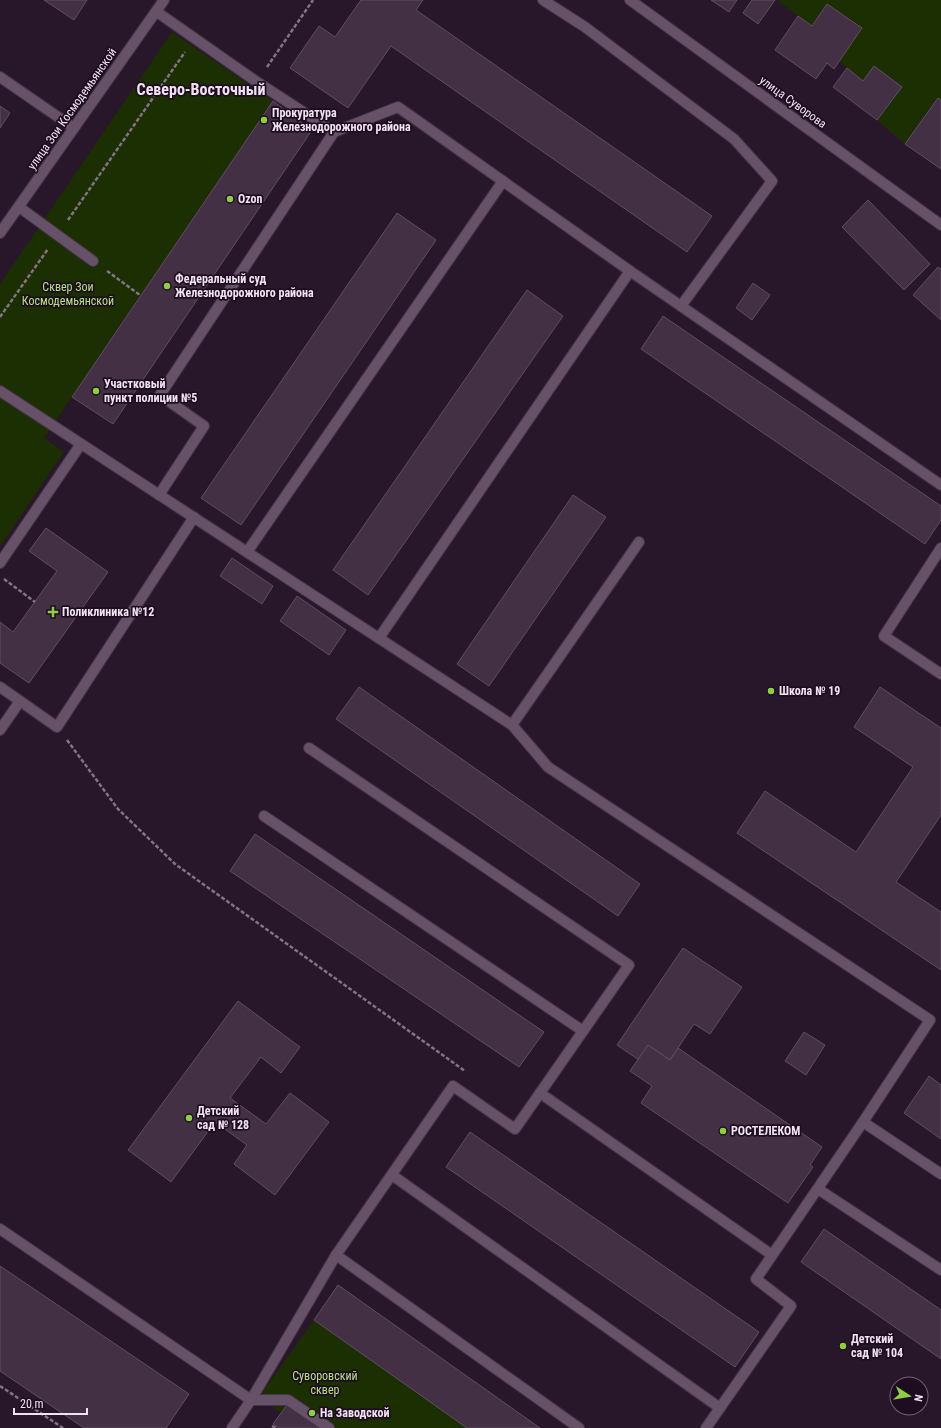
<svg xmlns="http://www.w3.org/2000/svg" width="941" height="1428" font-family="'Roboto Condensed',sans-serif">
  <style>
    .green { fill: #1c2f03 }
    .building { fill: #433045; stroke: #614d64 }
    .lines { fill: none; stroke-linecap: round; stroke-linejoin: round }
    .minor-casing { stroke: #443346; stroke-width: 12 }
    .path { stroke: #837384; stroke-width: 2.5; stroke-dasharray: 4 2; stroke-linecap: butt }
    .minor { stroke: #675169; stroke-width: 10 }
    .poi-dot { fill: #8fcd42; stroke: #1e0d20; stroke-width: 1.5 }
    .labels { text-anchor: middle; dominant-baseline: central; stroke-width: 3.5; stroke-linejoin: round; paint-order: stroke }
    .street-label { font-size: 12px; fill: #f0e3f1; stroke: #1e0d20 }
    .poi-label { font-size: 12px; font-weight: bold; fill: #f0e3f1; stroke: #1e0d20; text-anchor: start }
    .park-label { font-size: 12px; fill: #b2e281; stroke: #1e0d20 }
    .district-label { font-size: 16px; font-weight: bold; fill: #f0e3f1; stroke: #1e0d20 }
  </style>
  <rect width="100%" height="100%" fill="#28162a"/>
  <g class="green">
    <path d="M781,0H941V100L937,98L905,144L877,120L901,88L863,81L839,61L862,28L827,4L812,26L779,2Z"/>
    <path d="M172,32L273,101L44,438L64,452L0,547V284Z"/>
    <path d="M314,1320L467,1428H302L259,1397Z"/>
  </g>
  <g class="building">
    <path d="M44,0H87L74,20Z"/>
    <path d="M361,0H423L416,10L712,216L687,252L391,46L348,108L290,68L319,26L335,37Z"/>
    <path d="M711,0H737L729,12Z"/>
    <path d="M752,0H775L758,24L743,13Z"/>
    <path d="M827,4L862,28L834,69L827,63L816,79L775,50L798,16L812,26Z"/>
    <path d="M874,66L902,87L877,120L833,87L847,68L863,81Z"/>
    <path d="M938,98L941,100V169L905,144Z"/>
    <path d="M273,101L312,130L113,424L72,397Z"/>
    <path d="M0,106L10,113L0,128Z"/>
    <path d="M868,200L930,264L904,290L842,227Z"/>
    <path d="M397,213L436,240L241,525L201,498Z"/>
    <path d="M938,267L941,269V320L913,295Z"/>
    <path d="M753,283L770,295L752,320L736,308Z"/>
    <path d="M527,290L563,316L368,595L333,570Z"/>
    <path d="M663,316L941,506V520L925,544L641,349Z"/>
    <path d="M573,495L606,517L489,686L457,664Z"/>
    <path d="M46,528L108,572L29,683L0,663V622L13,632L57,571L29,551Z"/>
    <path d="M232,558L273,586L262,604L220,576Z"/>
    <path d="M297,596L346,630L329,655L280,621Z"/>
    <path d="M359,687L640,884L618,916L336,719Z"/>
    <path d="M880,687L941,728V815L896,882L941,912V970L737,833L765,791L856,852L913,767L854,727Z"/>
    <path d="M255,834L544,1032L519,1067L230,871Z"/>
    <path d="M683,948L742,987L710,1034L694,1024L670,1060L648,1045L639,1060L617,1045Z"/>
    <path d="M238,1001L300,1047L281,1073L261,1057L230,1098L266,1124L290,1093L329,1122L275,1195L234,1164L247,1145L215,1122L171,1182L128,1150Z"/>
    <path d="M804,1032L825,1045L806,1075L785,1061Z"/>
    <path d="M648,1045L670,1060L678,1048L822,1147L810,1165L813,1167L788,1203L641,1103L652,1086L630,1071Z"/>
    <path d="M929,1076L941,1085V1139L904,1113Z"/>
    <path d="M470,1132L759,1332L735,1367L446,1167Z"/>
    <path d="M824,1229L941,1310V1359L801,1262Z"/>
    <path d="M0,1266L189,1394L166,1428H84L0,1371Z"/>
    <path d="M338,1285L540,1428H467L314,1320Z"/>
    <path d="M287,1405L319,1428H279L273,1424Z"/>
  </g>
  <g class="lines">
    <g class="minor-casing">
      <g id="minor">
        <path d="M543,0L585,27L734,139L772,181L681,306"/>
        <path d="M630,0L941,225"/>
        <path d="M157,12L257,82L334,132L398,107L630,271L941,485"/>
        <path d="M0,77L74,128"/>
        <path d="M19,207L93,261"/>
        <path d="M0,233L164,0"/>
        <path d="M0,391L512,725L548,767L930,1020L863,1122L756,1279L791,1306L706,1428"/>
        <path d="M159,495L204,426L160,395L334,132"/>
        <path d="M941,548L884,636L941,674"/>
        <path d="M247,552L503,181"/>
        <path d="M0,563L81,444"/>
        <path d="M379,638L630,271"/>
        <path d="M0,687L20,701L0,730"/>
        <path d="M20,701L57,727L194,517"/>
        <path d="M512,725L639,542"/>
        <path d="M264,816L583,1031"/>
        <path d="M540,1093L772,1255"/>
        <path d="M863,1122L941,1174"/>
        <path d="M392,1175L720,1408"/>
        <path d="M818,1189L941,1270"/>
        <path d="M0,1229L251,1400H288L329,1428"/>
        <path d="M336,1255L579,1428"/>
        <path d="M232,1428L251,1400L336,1255L453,1086L515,1129L629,965L309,748"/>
      </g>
    </g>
    <g class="path">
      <path d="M267,67L313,0"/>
      <path d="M68,220L185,52"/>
      <path d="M107,271L140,295"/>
      <path d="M0,317L48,249"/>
      <path d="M4,579L35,602"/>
      <path d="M67,740L118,809L175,864L465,1071"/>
      <path d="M0,1386L63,1428"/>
      <path d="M272,1426L276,1428"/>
    </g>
    <use href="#minor" class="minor"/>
  </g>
  <g class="poi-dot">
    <circle cx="264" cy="120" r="4"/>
    <circle cx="230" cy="199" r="4"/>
    <circle cx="167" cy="286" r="4"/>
    <circle cx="96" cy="391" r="4"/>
    <path d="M51 606h4v4h4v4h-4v4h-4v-4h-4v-4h4z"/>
    <circle cx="771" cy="691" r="4"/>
    <circle cx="189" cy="1118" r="4"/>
    <circle cx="723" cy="1131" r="4"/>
    <circle cx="843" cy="1346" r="4"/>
    <circle cx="312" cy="1413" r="4"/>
  </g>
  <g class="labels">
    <g class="street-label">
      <text transform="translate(793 102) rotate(36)">улица Суворова</text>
      <text transform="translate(72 109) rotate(-55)">улица Зои Космодемьянской</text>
    </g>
    <g class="poi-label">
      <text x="272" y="113">Прокуратура<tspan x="272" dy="14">Железнодорожного района</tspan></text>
      <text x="238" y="199">Ozon</text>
      <text x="175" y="279">Федеральный суд<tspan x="175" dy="14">Железнодорожного района</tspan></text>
      <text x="104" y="384">Участковый<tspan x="104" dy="14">пункт полиции №5</tspan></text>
      <text x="62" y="612">Поликлиника №12</text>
      <text x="779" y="691">Школа № 19</text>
      <text x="197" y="1111">Детский<tspan x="197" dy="14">сад № 128</tspan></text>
      <text x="731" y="1131">РОСТЕЛЕКОМ</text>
      <text x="851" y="1339">Детский<tspan x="851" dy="14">сад № 104</tspan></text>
      <text x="320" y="1413">На Заводской</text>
    </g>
    <g class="park-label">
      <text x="68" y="287">Сквер Зои<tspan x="68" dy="14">Космодемьянской</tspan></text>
      <text x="325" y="1376">Суворовский<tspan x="325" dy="14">сквер</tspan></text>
    </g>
    <g class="district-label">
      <text x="201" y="89">Северо-Восточный</text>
    </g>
  </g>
  <g transform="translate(909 1396) rotate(102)"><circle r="19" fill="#1e0d20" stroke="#726374"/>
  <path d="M0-3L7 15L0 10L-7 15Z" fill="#8fcd42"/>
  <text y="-6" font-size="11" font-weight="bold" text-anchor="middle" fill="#f0e3f1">N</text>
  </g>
  <path d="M14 1408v6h73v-6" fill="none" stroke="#f0e3f1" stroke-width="2"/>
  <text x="20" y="1408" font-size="12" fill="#f0e3f1" stroke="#1e0d20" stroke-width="3" paint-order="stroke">20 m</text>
</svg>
